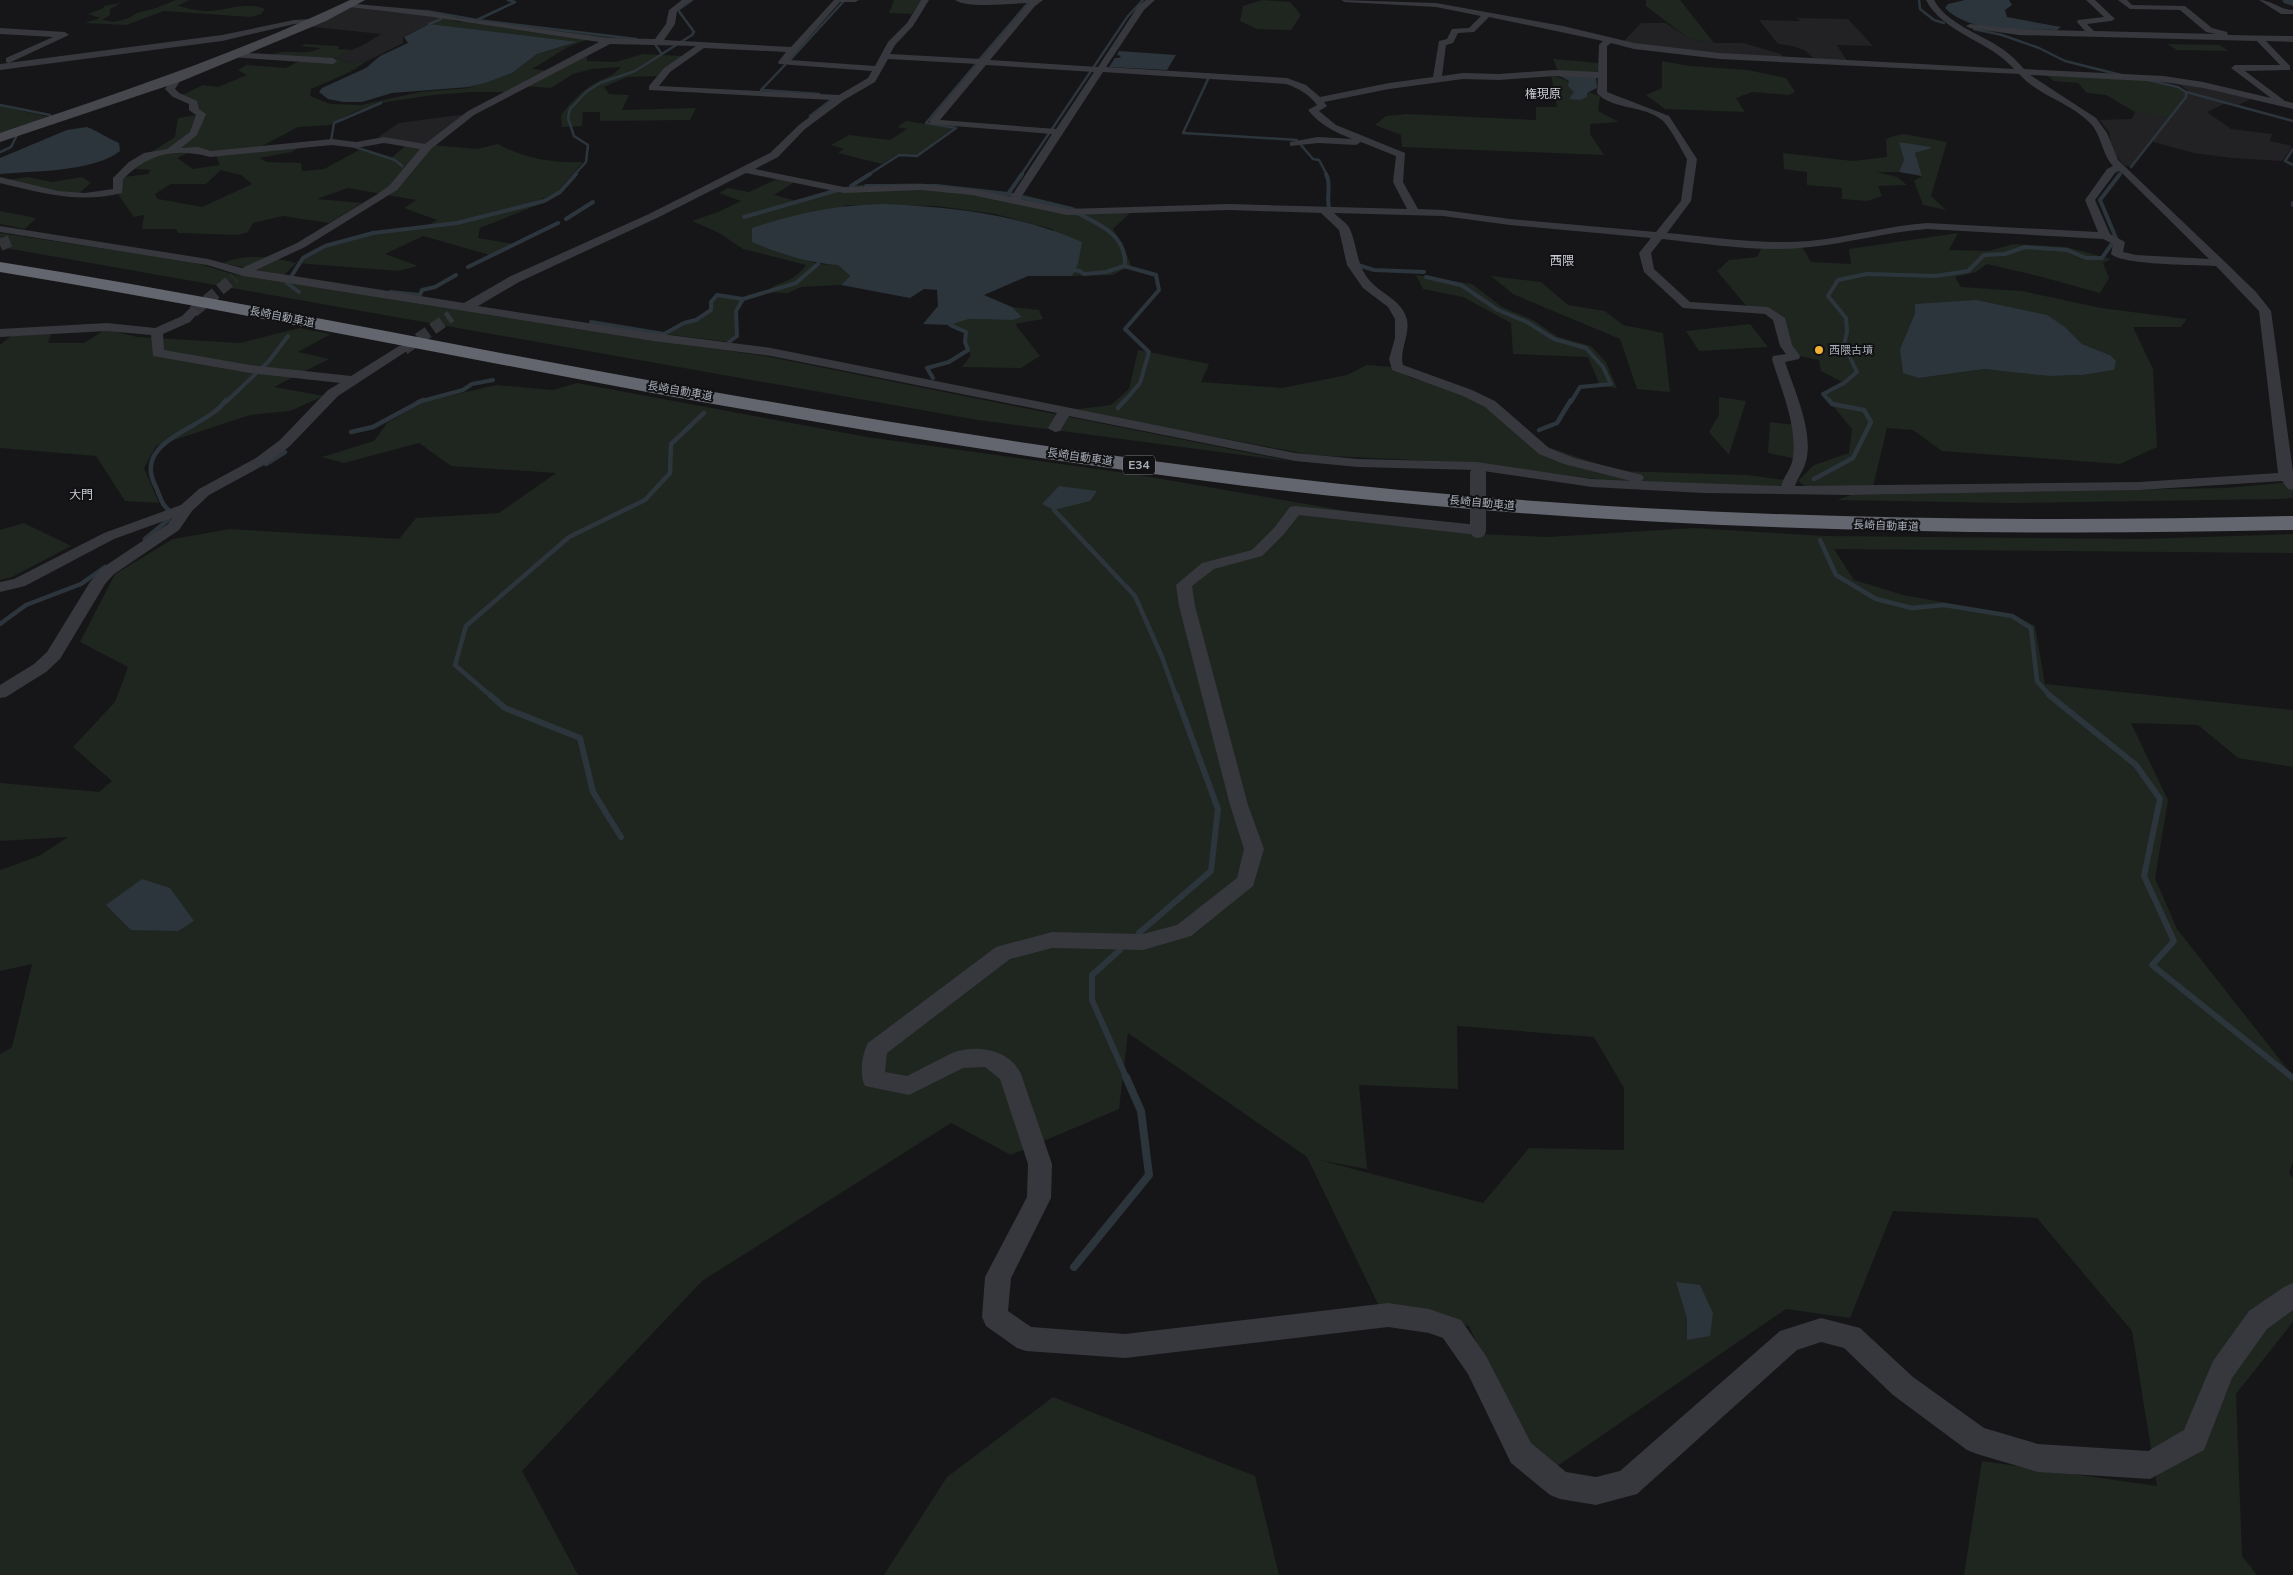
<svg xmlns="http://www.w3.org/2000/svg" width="2293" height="1575" font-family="'Nunito Sans','Noto Sans JP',sans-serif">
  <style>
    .built { fill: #222225 }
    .green { fill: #1e261f; fill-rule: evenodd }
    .water { fill: #2c353c }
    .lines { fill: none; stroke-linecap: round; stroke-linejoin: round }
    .stream-far4 { stroke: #2c353c; stroke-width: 2.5 }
    .stream-far3 { stroke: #2c353c; stroke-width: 4 }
    .stream-far2 { stroke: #2c353c; stroke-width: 4.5 }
    .stream-far1 { stroke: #2c353c; stroke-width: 6 }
    .stream { stroke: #2c353c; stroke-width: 8 }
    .river { fill: #2c353c; fill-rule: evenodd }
    .street-tunnel { stroke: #333438; stroke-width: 12; stroke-dasharray: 12 5.5; stroke-linecap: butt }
    .street { fill: #37383d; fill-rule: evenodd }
    .secondary { fill: #45474d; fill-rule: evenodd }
    .highway { fill: #63666e; fill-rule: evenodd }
    .street-bridge { stroke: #37383d; stroke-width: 16 }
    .poi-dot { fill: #f2b134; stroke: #111113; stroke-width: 2 }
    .labels { text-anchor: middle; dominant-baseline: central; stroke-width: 4; stroke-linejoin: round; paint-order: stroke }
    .far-street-label { font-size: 11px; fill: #a8adb8; stroke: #111113 }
    .far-poi-label { font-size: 11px; fill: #a8adb8; stroke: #111113; text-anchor: start }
    .far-neighbourhood-label { font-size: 12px; fill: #c9ccd4; stroke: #111113 }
    .shield { fill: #111113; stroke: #7b7e86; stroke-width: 1 }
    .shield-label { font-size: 12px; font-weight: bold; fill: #a8adb8 }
  </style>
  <rect width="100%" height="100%" fill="#161618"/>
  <g class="built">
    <path d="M349,7L413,13L442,17L403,37V43L367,61L353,63L334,58L365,44L381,34L304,26Z"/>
    <path d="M1797,18L1848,19L1873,46L1837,45L1847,61L1815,60L1806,51L1793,46L1778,44L1759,20L1800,21Z"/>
    <path d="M1641,23H1666L1688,38L1714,43H1743L1781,54L1783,59L1719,55L1623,42Z"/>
    <path d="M2176,82L2251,99L2238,105L2228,102L2207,112L2231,129L2272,134L2270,141L2292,146L2290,150L2282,161L2232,158L2194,153L2150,141L2131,167L2124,165L2112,151L2109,132L2099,120L2132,119L2135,112L2169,117L2186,97V92H2190Z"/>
    <path d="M467,114L425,145L378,137L399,123Z"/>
  </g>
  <g class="green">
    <path d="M176,0H189L178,6C188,8 199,12 210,11C228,10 247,1 265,9L261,14L251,17L164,11L126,25L85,23L100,18L88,14L104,8L103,6L121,3L110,9V15L102,20L114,22L129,18L137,13L156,8Z"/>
    <path d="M894,0H921L912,14L889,13Z"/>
    <path d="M1262,0L1290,2L1301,15L1291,30L1257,29L1240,21L1243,6Z"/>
    <path d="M1646,0H1680L1714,43L1688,38L1646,6Z"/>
    <path d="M442,17L458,22L469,20L618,37L646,43L594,37L568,47L532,69L551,71L587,54V61L616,62L643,54L683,56L659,76L627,77L604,87L609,94L629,95L622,110L696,108L690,120L600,121V112H583L582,126L562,127L561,115C571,102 582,90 597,82C607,77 613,76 621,67L592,69L573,74L551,88L521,86L505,92H472L433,95L386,102L354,112L330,125L298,127L260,147L301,146L292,152L259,158L267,162L301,163L302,171L324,169L361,149L392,157L409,143L477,149L498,144C525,159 553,163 583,162L557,192L537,201L545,202L480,228L478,238L513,244L490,255L423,236L385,254L418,266L398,271L296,263L284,275L223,263C245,253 273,257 296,263L314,249L373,232L427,226L437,220L404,208L416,200L348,188L317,199L362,203L329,223L283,216L253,223L248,232L238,235L178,233L176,229H142L144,215L134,217L117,193L116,178L148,174L151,170L126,168L175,137L178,118L196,115L198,103L180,96L203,85L218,87L247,75L238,70L246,65L286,68L303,59L269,56C288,46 301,58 320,48L301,46L305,44L339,46L338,49L352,50L335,58L353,63L367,61L350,72L311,89L310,96L330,104L361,105L420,92L469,88L512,73L537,54L575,43L427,24ZM200,148L214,152L220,165L193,169L177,158ZM221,170L241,175L252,184L202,207L158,199L155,194L171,184H206Z"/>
    <path d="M2167,44L2219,45L2229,51L2177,50Z"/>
    <path d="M1553,59L1599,63L1597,74L1558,71Z"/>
    <path d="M1662,61L1690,66L1748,70L1786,78L1795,92L1789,95L1752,92L1736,98L1745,112L1665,109L1646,95L1662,88Z"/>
    <path d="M2045,74C2083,76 2154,73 2186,92V97L2169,118L2135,112L2106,95L2087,93L2078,83L2054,81Z"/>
    <path d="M1551,75C1570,79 1582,92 1600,96L1598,111L1619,122L1590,124V134L1604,155L1402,147L1401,135L1375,125L1386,116L1407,114L1536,120V107H1557Z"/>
    <path d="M0,106L49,117L0,133Z"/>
    <path d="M906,121L953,128L916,156L898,154L882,164L838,153L844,149L831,145L849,135L890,140L907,129L897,127Z"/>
    <path d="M1904,134L1947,142L1931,196L1946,210L1923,205L1914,181L1922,176L1915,153L1929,149L1899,142L1904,160L1899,172H1877L1897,177L1907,185L1878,186L1882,196L1867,201L1842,199V188L1807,185V172L1784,169L1783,153L1853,161L1887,157L1886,140L1890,137Z"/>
    <path d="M27,177L52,182L82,177L91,183L78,194L57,192L8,180Z"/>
    <path d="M779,178L796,181L774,195L796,201L856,185L918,183L1024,195L1084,210L1131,212L1113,229L1122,243L1131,265L1113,275L1072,276L1078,264L1052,229L995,214L937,206L846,205L774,251L818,264L838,265L850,276L841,285L801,287L788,293L765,292C781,279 791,285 806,265L743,249L719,233L692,221L718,212L741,201L719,193L728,188L749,192Z"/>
    <path d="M0,211L36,218L25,229L0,224Z"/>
    <path d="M0,233L193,262L232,274L641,339L765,356L1294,462L978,420L0,247Z"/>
    <path d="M1958,233L1949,250L1989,251L2013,244L2066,247L2111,259L2103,263L2109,278L2100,293L2038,276L1987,264L1976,272L1955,277L1961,287L2022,291L2101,308L2187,319L2181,327H2133L2153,369L2157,447L2120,464L1942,451L1913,430L1887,428L1873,487H1807L1798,481L1814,465L1849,453L1852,429L1823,394L1844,383L1821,371L1819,360L1799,356L1790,345L1782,318L1748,308L1717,271L1729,260L1757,257L1762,247H1802L1811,262L1851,264L1849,249ZM1915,304L2065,327L2082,344L2110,355L2114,370L2083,375L2049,376L1984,369L1919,378L1900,349L1915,313Z"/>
    <path d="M1416,275L1472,284L1502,307L1533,320L1558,337L1591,346L1606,362L1617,388L1600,386L1588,357L1513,354L1511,323L1463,297L1423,289Z"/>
    <path d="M1491,276L1541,282L1568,305L1605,311L1623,325L1663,333L1670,392L1637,389L1620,339L1513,294Z"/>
    <path d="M717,295L743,299L736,311L737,336L729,342L664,334C680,325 696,320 711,310V302Z"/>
    <path d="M1012,307L1039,310L1043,319L1015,324L1040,356L1021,368L962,367L971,355L965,342L966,332L950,325L969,319L1012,320L1021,316Z"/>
    <path d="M1750,324L1768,347L1699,351L1686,331Z"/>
    <path d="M299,328L331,334L298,352L329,359L274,387L324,396L290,411L250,415L156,446L144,468L159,503L125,501L96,456L0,448V345L11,336L51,334L48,343H84L106,329L137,337L240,343Z"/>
    <path d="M1138,350L1209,364L1201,382L1282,388L1347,375L1367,365L1392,367L1411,378L1452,389L1504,415L1539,444L1618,471L1748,475L1784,480L1779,487L1611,481L1473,463L1312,455L1071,410L1111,405L1129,389Z"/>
    <path d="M577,383L867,437L1133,474L1479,534L1548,537L1694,528L1825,536L2141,539L2293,534V553L1834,549L1854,580L1903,595L2015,615L2035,626L2045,684L2293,710V767L2238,758L2198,725L2131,723L2168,800L2155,878L2177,929L2293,1076V1161L2289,1173L2293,1178V1322L2236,1394L2242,1556L2257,1575H1964L1982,1461L2157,1486L2132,1331L2037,1218L1893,1211L1850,1318L1786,1309L1537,1480L1469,1326L1379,1306L1307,1157L1128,1033L1119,1109L1011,1155L951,1123L702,1281L522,1471L578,1575H0V1054L12,1047L32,964L0,971V870L39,856L68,837L0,841V783L99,792L112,781L73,747L115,702L128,667L80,642L115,574L173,539L230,529L399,539L416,518L499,513L556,473L451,466L419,443L344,463L322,457L374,441L387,423L423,402L496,385L553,390ZM1457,1026L1594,1037L1624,1088V1150L1529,1148L1483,1203L1319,1160L1367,1169L1359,1085L1458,1089Z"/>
    <path d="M1719,397L1746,401L1729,455L1709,432L1719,415Z"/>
    <path d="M1770,422L1795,425L1797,459L1768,453Z"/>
    <path d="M2293,482V498L2278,499L2009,503L1837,500L1851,495L2226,488Z"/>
    <path d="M24,523L71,546L12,577L0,580V530Z"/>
    <path d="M1053,1397L1255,1476L1279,1575H884L947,1477Z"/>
  </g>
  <g class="water">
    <path d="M1965,0H2009L2012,5L2005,10L2007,17L2061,27L2057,30C2023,29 1970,34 1945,8L1948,4Z"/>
    <path d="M429,24L577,42L537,54L512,73L485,83L469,87L392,93L362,102H343L328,99L319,92L322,88L366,68L380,56L408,43L404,37Z"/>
    <path d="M1119,51L1176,55L1167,70L1109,67L1115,58H1119L1121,56L1117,55Z"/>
    <path d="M1558,75L1596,76L1597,88L1587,93V97L1580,100L1569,99L1574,92L1568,86L1569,81Z"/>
    <path d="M87,127C98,131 107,138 119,143L120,151C93,172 34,171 0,174V158L67,130Z"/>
    <path d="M1899,142L1931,147L1929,149L1915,153L1922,176L1899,172L1904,160Z"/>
    <path d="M883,204C952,207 1019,214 1082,242L1078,264L1072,276H1028L984,295L1012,307L1022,317L1012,320L969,319L950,325L923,324L938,306L937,290L924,289L910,298L841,285L850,276L838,265C808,263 780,254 752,242V228C796,213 837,205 883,204Z"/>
    <path d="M1976,300L2047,315L2065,327L2082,344L2110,355L2116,361L2114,370L2083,375L2049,376L1984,369L1919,378L1903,373L1900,349L1915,313V304Z"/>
    <path d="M1059,486L1097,491L1090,501L1054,510L1042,504Z"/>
    <path d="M142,879L170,888L194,921L178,931L131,930L106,905Z"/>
    <path d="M1676,1282L1700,1285L1713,1313L1710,1336L1687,1340V1318Z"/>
  </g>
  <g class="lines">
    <g class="stream-far4">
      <path d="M1919,0L1920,9L1934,20L1944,23"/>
      <path d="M426,11L477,20L515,2L508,0"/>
      <path d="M477,20L636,39"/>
      <path d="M429,24L441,19"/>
      <path d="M1974,29L2002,35L2039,48L2065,61L2121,75"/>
      <path d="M655,44L661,53"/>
      <path d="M979,60L1028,3"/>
      <path d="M789,61L843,2"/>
      <path d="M785,65L761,90L819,94"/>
      <path d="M1204,77H1209L1183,133L1297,140"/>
      <path d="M2186,92L2293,121"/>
      <path d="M0,105L50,115"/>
      <path d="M810,116L831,100"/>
      <path d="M337,141H331L334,123L381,103"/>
      <path d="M1301,145L1313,159L1319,160L1327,175"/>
      <path d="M355,147L395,160L402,166"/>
      <path d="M2293,149L2285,161L2293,165"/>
      <path d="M0,152L11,147L17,135"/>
      <path d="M2131,167L2186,97V92L2178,87L2148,80"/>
      <path d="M574,175L586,162L588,145L574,136L568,118L570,109L586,92L600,83L635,71L692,35L694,32L692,29L678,10L692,0"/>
      <path d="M868,175L899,155L917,156L956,128L926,123L977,63"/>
      <path d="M1021,175L1128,16L1143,0"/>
    </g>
    <g class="stream-far3">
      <path d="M1022,174L1008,194L1072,209"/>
      <path d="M1326,174C1332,185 1326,195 1329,207"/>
      <path d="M851,186L870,174"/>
      <path d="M866,186H937L1008,194"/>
      <path d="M2293,203V205"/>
      <path d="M744,217L838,190"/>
      <path d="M566,219L593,202"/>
      <path d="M2116,238L2100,200L2120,174"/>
      <path d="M1357,261L1358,265L1374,270L1424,272"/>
      <path d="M468,267L558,223"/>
      <path d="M1068,269L1080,271L1084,274L1106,272L1124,266L1125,264C1126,235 1099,224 1077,213"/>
      <path d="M1426,277L1461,285L1498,310L1527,322L1554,339L1586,348L1603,367L1611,384L1580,387L1571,402"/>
      <path d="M299,292L287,283L303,258L325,246L373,233L457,223L544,201L560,192L576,174"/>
      <path d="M390,292L420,295L422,290L435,287L456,275"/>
      <path d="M591,322L664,334L684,323L696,320L711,310V302L717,295L743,299L796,283L818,264"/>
      <path d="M729,342L737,336L736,311L743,299"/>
      <path d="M933,378L927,368L949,362L968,350L965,342L966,332L950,325"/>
      <path d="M226,402L269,361L288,336"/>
      <path d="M418,402L463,390L472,384L493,380"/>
      <path d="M1124,402L1140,383L1149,352L1125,329L1159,290L1156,275L1124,266"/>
      <path d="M1830,402L1823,394L1844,383L1857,372L1844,345L1847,332L1846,318L1828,296L1838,280L1867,274L1936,276L1968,271L1984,255L2005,254L2025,247L2067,250L2086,258H2102L2113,242"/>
    </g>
    <g class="stream-far2">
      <path d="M1118,408L1125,400"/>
      <path d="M1539,430L1557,423L1571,400"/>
      <path d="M351,432L373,427L423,400"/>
      <path d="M266,464L285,452"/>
      <path d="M1814,479L1853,458L1871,422L1864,410L1832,404L1829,400"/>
      <path d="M1054,510L1135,596L1162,657L1176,696"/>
      <path d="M145,539L168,520L170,511C161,505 160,495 155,485C132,439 207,429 226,400"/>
      <path d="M1820,540L1836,575L1876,599L1912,608L1944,605L2012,616L2031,628L2037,681L2050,696"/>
      <path d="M0,624L26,605L81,584L105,567"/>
      <path d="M491,696L455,665L466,626L569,537L645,500L670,473L671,444L704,413"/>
    </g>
    <g class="stream-far1">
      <path d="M490,695L505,708L580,738L593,792L621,837"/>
      <path d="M2049,695L2136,765L2160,799L2144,876L2174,941L2152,965L2293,1078"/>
      <path d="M1139,933L1211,871L1218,809L1176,695"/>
      <path d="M1120,950L1092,975V1000L1127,1079"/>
    </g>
    <path class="stream" d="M1074,1267L1149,1175L1141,1111L1126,1077"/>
    <path class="river" d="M2282,0H2293V6L2284,3Z"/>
    <g class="street-tunnel">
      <path d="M0,245L10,241"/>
      <path d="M193,312L234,278"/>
      <path d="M404,349L451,316"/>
    </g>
    <g class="street">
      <path d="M682,0H691L677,11L675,24L664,40L791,47L834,0H859L855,2H840L789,60L875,66L888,42L907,23L921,0H929L913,26L895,45L890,54L981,59L1029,3C1012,3 968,9 955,0H1043L1035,6L990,60L1098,67L1138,6L1146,0H1155L1144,10L1106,67L1287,78L1306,85L1320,97L1389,83L1433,77L1439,41L1447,39L1452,29L1469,28L1481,16L1436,7L1345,2L1341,0L1436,3L1563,26L1634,43L1720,53L2014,69C1990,41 1943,33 1926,0H1934C1946,23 1980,34 2001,48C2010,54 2017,61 2024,69L2164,76L2203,82L2271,98L2231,68L2235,65H2280L2257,41L2019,35L1970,28L1966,26L1970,24L2019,29L2085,31L2077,22L2078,20L2104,17L2086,0H2095L2115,19L2111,21L2087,24L2094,31L2216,34L2206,32L2180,10L2130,9L2118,0H2127L2132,5L2185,6L2212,28L2227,32L2228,35L2293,36V42L2266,41L2290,66V70L2245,71L2285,101L2293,103V109L2203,88L2164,82L2030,75L2096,118L2107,133L2118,160L2224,261L2256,292L2271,311L2293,472V490L2288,489L2282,481L2139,490L1849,495L1703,493L1592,487L1476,470L1358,467L1295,461L1069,416L1060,431L1055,432L1048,428L1057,413L771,356L653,341L243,276L207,265L0,232V226L208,259L242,268L297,243L376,195L389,186L420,149L384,143L356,148L332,145L210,157C174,148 150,153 123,179L122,193C79,204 42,193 0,183V177L58,191L85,193L113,189V178L129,162L144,153L167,149L190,132L196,115L189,110V104L173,97L165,89L174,76L177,75L182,78L175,89L179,93L197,101L199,109L206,114L197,135L181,148L198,147L211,151L332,139L356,142L384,137L425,144L468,111L599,42C515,30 432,15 348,7L344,5L345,3L423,10L459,18L608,38L655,39L666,24L669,10ZM1489,17L1603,41L1599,45L1598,72L1555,70L1499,74L1463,73L1442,76L1446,45L1453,43L1458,33L1474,32ZM1611,43L1634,49L1720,59L2019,74C2039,96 2069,102 2089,122C2102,134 2101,153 2113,166L2107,169L2085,200L2098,232L1927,223C1887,226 1849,237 1809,241C1762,245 1714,237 1667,233L1691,201L1697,159L1669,116L1607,92V46ZM610,44L696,46L664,68L649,86V90L832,100L799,125L770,153L649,214L511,276L464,303L256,270L305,247L397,190L431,149L474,115ZM704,48L786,52L778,62L779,64L872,71L868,78L839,95L659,86L670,72ZM888,59L977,64L930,120V124L1052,134L1011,197L972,189L921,184L844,187L755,169L778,157L805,129L844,100L875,82ZM986,65L1094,72L1056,129L940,120ZM1103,72L1286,84C1298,88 1309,94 1317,105L1308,110C1320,125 1335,132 1352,139L1318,137L1290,142V146L1318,143L1356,145L1361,142L1396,156L1393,182L1407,209L1230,204L1067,209L1020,199ZM1555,76L1598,78L1597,93C1612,110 1644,105 1662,120C1670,127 1681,149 1687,159L1681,201L1656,232L1510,219L1443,210L1418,209L1403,182L1405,153L1336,125L1319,111L1327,106L1324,102L1389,89L1463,79L1499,80ZM2119,171L2123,174L2209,259L2136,255L2123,252L2125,242L2110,234L2095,200L2115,173ZM746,173L844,193L921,190L972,195L1067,215L1230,210L1321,213L1339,230L1347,265L1363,288L1388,307L1395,319V338L1389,359L1392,370L1463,396L1485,407L1539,454L1564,464L1631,481L1592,479L1476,462L1358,459L1295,453L771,348L653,333L478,306L519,282L657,218ZM1334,213L1443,216L1510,225L1651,238L1639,253L1644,272L1683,308L1765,314L1773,320L1780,346L1786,354L1773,356L1772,359C1781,390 1797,424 1793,457C1792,468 1784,476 1781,486L1641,481L1644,478L1642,475L1574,458L1549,448L1495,401L1472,390L1403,365C1399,351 1410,335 1407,320C1403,301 1383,295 1371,282C1356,266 1358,248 1350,229C1347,223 1339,218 1334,213ZM1927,229L2103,239L2113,244L2111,254C2122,265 2197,265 2216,266L2259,311L2278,473L2139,482L1795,486C1798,477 1804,470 1806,461C1814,432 1794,389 1785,362L1799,359L1800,356L1792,345L1785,318L1768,307L1690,302L1654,269L1651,253L1662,239C1710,244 1761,253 1810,247C1849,243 1887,232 1927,229Z"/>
      <path d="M2259,0C2272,0 2280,10 2293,10V14H2281Z"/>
      <path d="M311,19L315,21L314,23L294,24L222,41L0,70V64L222,35L294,20Z"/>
      <path d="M0,28L65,32L69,35L9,63L6,62V58L53,37L0,34Z"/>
      <path d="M232,52L333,58L337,61L333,64L229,57V53Z"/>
      <path d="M193,308L199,312L190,322L163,334L164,350L250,365L351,376L399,346H409L410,349L338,396L290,446L266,464L209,495L192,511L179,530L114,574L105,584L60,659L46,672L6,697L0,698V685L34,664L47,652L90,582L102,568L168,524L172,518L114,539L25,586L0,592V582L14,579L104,533L181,505L199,489L256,458L280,440L328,390L340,383L250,373L153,356L151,335L107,331L0,337V329L107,323L155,328L182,316L189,309Z"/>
      <path d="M1295,506L1478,525L1483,527L1486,530L1483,533L1478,535L1299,515L1284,534L1262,556L1214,569L1192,586L1195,606L1248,805L1264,849L1253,886L1191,936L1143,950L1052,948L1010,959L887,1053L885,1072L907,1076L952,1053C977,1044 1009,1049 1021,1074L1052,1164L1051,1198L1011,1278L1008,1311L1031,1327L1125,1334L1388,1303L1429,1309L1461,1320L1486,1356L1531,1443L1566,1472L1596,1477L1620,1471L1780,1331L1821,1318L1860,1328L1913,1377L1984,1428L2038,1444L2148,1451L2184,1430L2213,1361L2249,1311L2284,1287L2293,1283V1310L2267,1329L2232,1378L2204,1450L2150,1479L2038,1472L1977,1454L1967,1450L1893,1395L1844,1348L1821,1342L1797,1350L1637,1494L1596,1505L1560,1499L1550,1495L1511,1463L1468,1374L1443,1338L1429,1333L1388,1327L1125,1358L1026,1351L1017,1348L986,1326L982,1317L985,1277L1027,1197L1028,1164L1000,1079L985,1067L963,1068L909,1095L865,1086C859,1074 862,1054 868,1043L996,947L1052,932L1143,934L1177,925L1237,878L1244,849L1230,805L1179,606L1176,585L1202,563L1252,550L1274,528L1290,507Z"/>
    </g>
    <path class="secondary" d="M350,0H365L326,21L182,81L0,142V133C118,93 237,54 350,0Z"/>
    <path class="highway" d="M0,262C226,298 449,345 675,385C854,417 1034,446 1214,469C1572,515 1933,525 2293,516V530C1932,538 1572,528 1214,482C1034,459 853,429 674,397C449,356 226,309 0,272Z"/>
    <path class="street-bridge" d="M1478,474V530"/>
  </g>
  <circle class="poi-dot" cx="1819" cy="350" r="5"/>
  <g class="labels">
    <g class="far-street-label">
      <text transform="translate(282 317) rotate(11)">長崎自動車道</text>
      <text transform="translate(680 391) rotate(10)">長崎自動車道</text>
      <text transform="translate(1080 457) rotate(8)">長崎自動車道</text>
      <text transform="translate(1482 503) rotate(5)">長崎自動車道</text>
      <text transform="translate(1886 526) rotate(2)">長崎自動車道</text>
    </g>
    <g class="far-poi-label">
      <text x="1829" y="350">西隈古墳</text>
    </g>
    <g class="far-neighbourhood-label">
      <text x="1543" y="94">権現原</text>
      <text x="1562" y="261">西隈</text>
      <text x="81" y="495">大門</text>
    </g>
    <rect class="shield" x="1123" y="455.5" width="32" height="19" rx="4"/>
    <g class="shield-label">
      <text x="1139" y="465">E34</text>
    </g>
  </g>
</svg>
